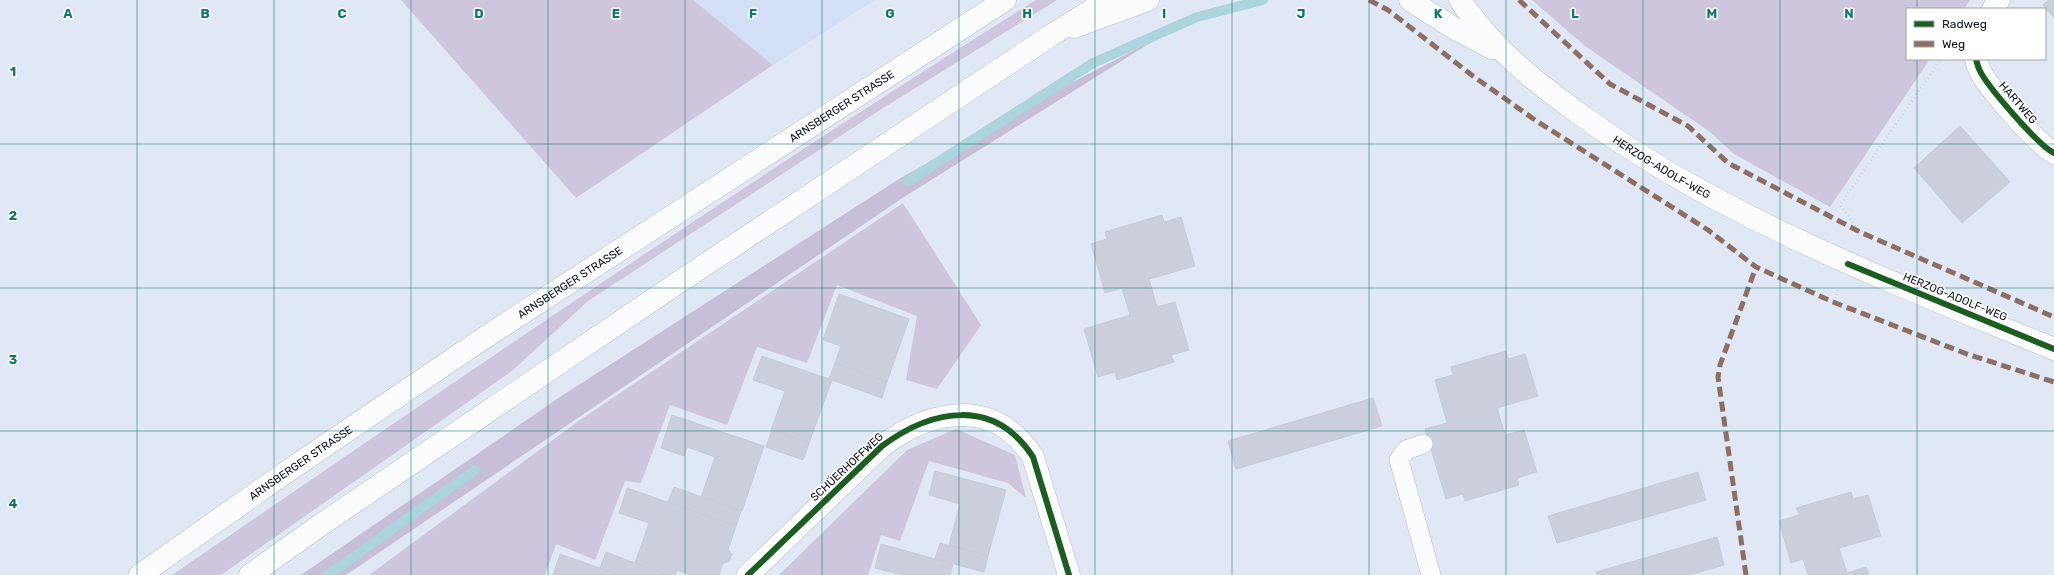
<svg xmlns="http://www.w3.org/2000/svg" width="2054" height="575" font-family="Rubik,sans-serif">
  <style>
    .built { fill: #d2dff5 }
    .green { fill: #cdc6dc }
    .forest { fill: #c7bed7 }
    .lines { fill: none; stroke-linecap: round; stroke-linejoin: round }
    .stream { stroke: #acd5de; stroke-width: 10 }
    .building { fill: #cbcfdb; stroke: #c7cbd7 }
    .service-casing { stroke: #b4bbc7; stroke-width: 20 }
    .minor-casing { stroke: #b4bbc7; stroke-width: 23 }
    .secondary-casing { stroke: #b4bbc7; stroke-width: 23 }
    .primary-casing { stroke: #b4bbc7; stroke-width: 23 }
    .path { stroke: #d1d3d7; stroke-width: 2.5; stroke-dasharray: 1 3; stroke-linecap: butt }
    .service { stroke: #fafcfe; stroke-width: 19 }
    .minor { stroke: #fafcfe; stroke-width: 22 }
    .secondary { stroke: #fafcfe; stroke-width: 22 }
    .primary { stroke: #fafcfe; stroke-width: 22 }
    .quiet { stroke: #8d6e63; stroke-width: 5; stroke-dasharray: 10 5; stroke-linecap: butt }
    .cycleway-casing { stroke: #fff; stroke-width: 8 }
    .cycleway { stroke: #1b5e20; stroke-width: 6 }
    .grid { fill: none; stroke: #0f766e; stroke-width: 1; stroke-opacity: 0.55 }
    .labels { text-anchor: middle; dominant-baseline: central; stroke-width: 3; stroke-linejoin: round; paint-order: stroke }
    .street-label { font-size: 11px; fill: #0e141e; stroke: #fff }
    .grid-label { font-size: 13px; text-anchor: middle; font-weight: bold; fill: #0f766e; stroke: #fff; stroke-width: 3; stroke-linejoin: round; paint-order: stroke }
  </style>
  <rect width="100%" height="100%" fill="#e0e8f6"/>
  <path class="built" d="M693,0H875L773,65Z"/>
  <g class="green">
    <path d="M401,0H693L773,65L576,198Z"/>
    <path d="M1036,0H1057L880,110L588,301L512,371L221,575H172C458,379 743,184 1036,0Z"/>
    <path d="M1532,0H1970L1964,9H1907V59H1930L1830,207L1734,154L1710,132L1585,46Z"/>
    <path d="M903,203L981,325L937,389L906,380L917,316L837,285L807,363L757,347L727,425L670,405L641,483L625,481L595,560L556,544L545,575H369L580,420Z"/>
    <path d="M956,429L1015,455L1026,498L1008,483L929,461L900,541L881,535L868,575H779L907,450Z"/>
  </g>
  <path class="forest" d="M1163,35L904,197L346,575H301L563,395L899,179L1031,104Z"/>
  <g class="lines">
    <g class="stream">
      <path d="M908,181L1093,63L1197,17L1263,0"/>
      <path d="M328,575L475,470"/>
    </g>
  </g>
  <g class="building">
    <path d="M2049,0H2054V18L2043,5Z"/>
    <path d="M1960,126L2010,182L1962,223L1914,168Z"/>
    <path d="M1162,215L1164,222L1181,217L1195,266L1149,279L1157,307L1175,302L1189,350L1171,355L1174,362L1117,380L1115,372L1098,377L1084,329L1130,315L1122,288L1105,293L1091,244L1107,239L1105,232Z"/>
    <path d="M839,294L909,319L887,382L835,363L841,346L823,340Z"/>
    <path d="M1506,351L1508,359L1525,354L1538,396L1497,408L1505,435L1524,430L1537,472L1517,478L1519,485L1465,501L1463,494L1446,499L1425,429L1447,423L1435,380L1453,375L1451,367Z"/>
    <path d="M762,356L832,380L809,443L771,430L785,391L753,380Z"/>
    <path d="M835,363L887,382L882,398L829,379Z"/>
    <path d="M1373,398L1382,426L1236,469L1228,441Z"/>
    <path d="M672,415L764,446L742,511L701,497L715,457L687,447L684,456L661,448Z"/>
    <path d="M772,430L809,443L803,460L766,447Z"/>
    <path d="M935,471L1006,490L988,556L949,545L960,504L929,495Z"/>
    <path d="M1698,472L1706,500L1557,543L1548,516Z"/>
    <path d="M674,487L741,511L736,526L668,502Z"/>
    <path d="M627,488L736,526L728,550L732,554L729,562L723,563L719,575H690L677,570L675,575H668L635,563L649,523L619,513Z"/>
    <path d="M1851,492L1853,499L1868,495L1881,536L1839,548L1847,573L1866,567L1869,575H1808L1803,559L1791,563L1779,521L1799,515L1796,508Z"/>
    <path d="M1717,537L1724,565L1690,575H1597L1596,572Z"/>
    <path d="M940,543L988,556L984,572L935,559Z"/>
    <path d="M881,544L953,564L950,575H902L875,568Z"/>
    <path d="M606,552L635,563L668,575H620L600,568Z"/>
    <path d="M560,554L620,575H553Z"/>
  </g>
  <g class="lines">
    <g class="service-casing">
      <path id="service" d="M1423,444L1406,450L1399,460L1431,575"/>
    </g>
    <g class="minor-casing">
      <g id="minor">
        <path d="M1993,9L1999,0"/>
        <path d="M1976,59C1977,63 1978,67 1980,71C1988,87 2038,145 2054,153"/>
        <path d="M748,575L882,446C932,409 994,397 1033,457L1069,575"/>
      </g>
    </g>
    <g class="secondary-casing">
      <g id="secondary">
        <path d="M1410,0L1455,29L1492,48"/>
        <path id="s1" d="M1460,0C1492,48 1535,82 1581,115C1724,219 1892,282 2054,349"/>
        <path d="M1074,27L1148,0"/>
      </g>
    </g>
    <g class="primary-casing">
      <g id="primary">
        <path id="s2" d="M140,575L282,475L481,340L1005,0"/>
        <path d="M250,575L319,526L679,282L1050,36L1108,0"/>
      </g>
    </g>
    <g class="path">
      <path d="M1858,236L1860,232L1840,205L1941,59"/>
      <path d="M1833,302L1838,289"/>
    </g>
    <use href="#service" class="service"/>
    <use href="#minor" class="minor"/>
    <use href="#secondary" class="secondary"/>
    <use href="#primary" class="primary"/>
    <g class="quiet">
      <path d="M1369,0L1388,10L1473,76L1535,120L1708,230L1756,267L1833,302L1967,354L2054,382"/>
      <path d="M1519,0L1610,84L1688,126L1728,163L1860,232L2054,317"/>
      <path d="M1746,575L1718,377L1720,365L1756,267"/>
    </g>
    <g class="cycleway-casing">
      <g id="cycleway">
        <path d="M1976,59C1977,63 1978,67 1980,71C1988,87 2038,145 2054,153"/>
        <path d="M1848,264L2054,349"/>
        <path d="M748,575L882,446C932,409 994,397 1033,457L1069,575"/>
      </g>
    </g>
    <use href="#cycleway" class="cycleway"/>
  </g>
  <path class="grid" d="M137,0V575M274,0V575M411,0V575M548,0V575M685,0V575M822,0V575M959,0V575M1095,0V575M1232,0V575M1369,0V575M1506,0V575M1643,0V575M1780,0V575M1917,0V9M1917,59V575M0,144H2054M0,288H2054M0,431H2054"/>
  <g class="labels">
    <g class="street-label">
      <text transform="translate(2018 103) rotate(49)">HARTWEG</text>
      <text stroke="none"><textPath href="#s2" startOffset="844">ARNSBERGER STRASSE</textPath></text>
      <text stroke="none"><textPath href="#s1" startOffset="264">HERZOG-ADOLF-WEG</textPath></text>
      <text stroke="none"><textPath href="#s2" startOffset="520">ARNSBERGER STRASSE</textPath></text>
      <text transform="translate(1955 297) rotate(22)">HERZOG-ADOLF-WEG</text>
      <text stroke="none"><textPath href="#s2" startOffset="196">ARNSBERGER STRASSE</textPath></text>
      <text transform="translate(847 467) rotate(-43)">SCHÜERHOFFWEG</text>
    </g>
  </g>
  <g class="grid-label">
    <text x="68" y="18">A</text>
    <text x="205" y="18">B</text>
    <text x="342" y="18">C</text>
    <text x="479" y="18">D</text>
    <text x="616" y="18">E</text>
    <text x="753" y="18">F</text>
    <text x="890" y="18">G</text>
    <text x="1027" y="18">H</text>
    <text x="1164" y="18">I</text>
    <text x="1301" y="18">J</text>
    <text x="1438" y="18">K</text>
    <text x="1575" y="18">L</text>
    <text x="1712" y="18">M</text>
    <text x="1849" y="18">N</text>
    <text x="13" y="76">1</text>
    <text x="13" y="220">2</text>
    <text x="13" y="364">3</text>
    <text x="13" y="508">4</text>
  </g>
  <rect x="1906" y="8" width="140" height="52" fill="#ffffff" stroke="#9fa1a5"/>
  <rect x="1914" y="21" width="20" height="6" fill="#1b5e20" stroke="#9fa1a5"/>
  <text x="1942" y="28" font-size="12" fill="#0e141e">Radweg</text>
  <rect x="1914" y="41" width="20" height="6" fill="#8d6e63" stroke="#9fa1a5"/>
  <text x="1942" y="48" font-size="12" fill="#0e141e">Weg</text>
</svg>
